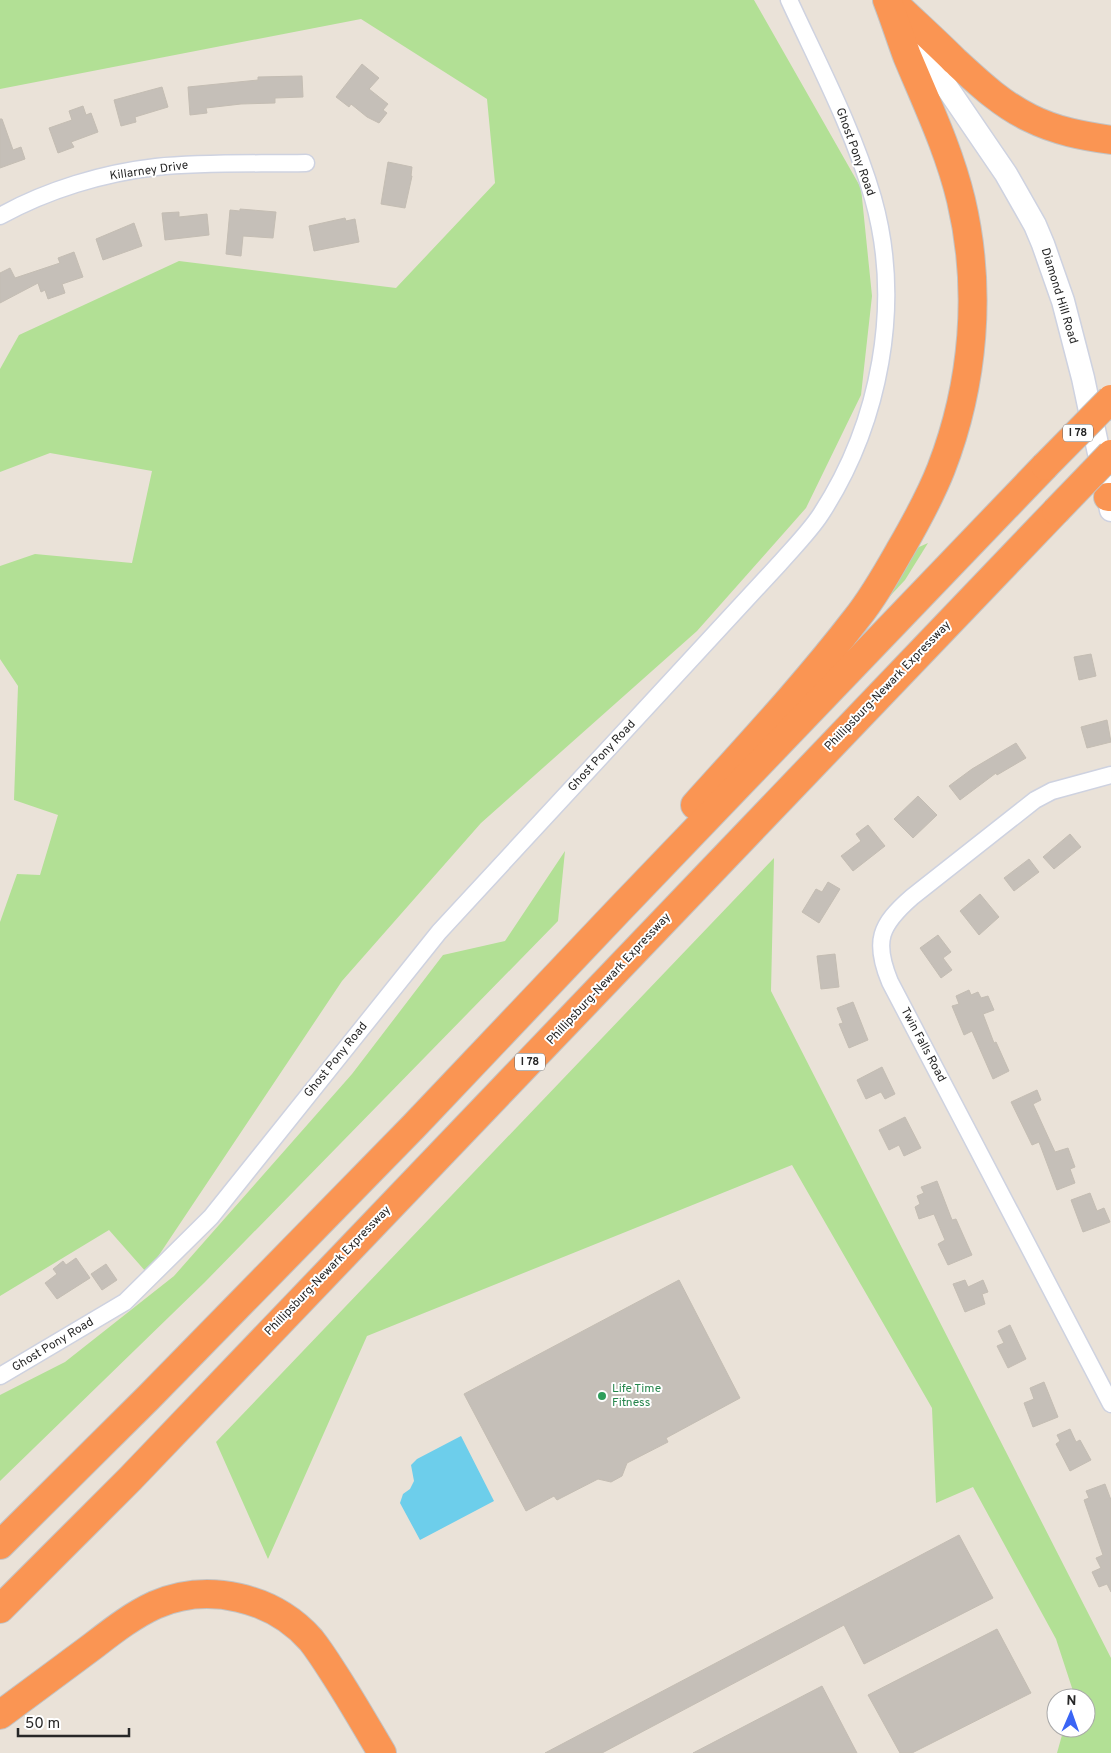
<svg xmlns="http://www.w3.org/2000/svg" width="1111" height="1753" font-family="Overpass,sans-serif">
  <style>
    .green { fill: #b2e095 }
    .water { fill: #6dceeb }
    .building { fill: #c5bfb8; stroke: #c4bdb3 }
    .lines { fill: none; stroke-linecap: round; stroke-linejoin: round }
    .street-casing { stroke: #ced2e0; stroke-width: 19 }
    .secondary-casing { stroke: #ced2e0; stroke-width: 25 }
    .highway-casing { stroke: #c3c3c3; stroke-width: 30 }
    .street { stroke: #fff; stroke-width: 16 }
    .secondary { stroke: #fff; stroke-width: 22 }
    .highway { stroke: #fa9553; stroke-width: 28 }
    .highway-bridge-casing { stroke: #c3c3c3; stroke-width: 30; stroke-linecap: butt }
    .highway-bridge { stroke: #fa9553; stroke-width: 28 }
    .leisure-dot { fill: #2e9e5b; stroke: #fff; stroke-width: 2 }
    .labels { text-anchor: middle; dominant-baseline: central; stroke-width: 4; stroke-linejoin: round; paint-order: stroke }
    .shield { fill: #fff; stroke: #686868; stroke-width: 1 }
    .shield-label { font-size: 11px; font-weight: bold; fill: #272727 }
    .street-label { font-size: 12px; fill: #272727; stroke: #fff }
    .leisure-label { font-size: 12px; fill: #27864d; stroke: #fff; text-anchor: start }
  </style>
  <rect width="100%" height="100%" fill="#eae2d8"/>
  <g class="green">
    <path d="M0,0H754L861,188L872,296L861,395L806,508L697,631L481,823L342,981L147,1273L109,1230L0,1296V922L17,874L40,875L58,815L14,800L18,686L0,659V566L35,554L132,563L152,471L50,453L0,472V369L19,335L179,261L396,288L495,183L487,99L361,19L0,89Z"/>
    <path d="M928,543L905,580L863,625L910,556L919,547Z"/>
    <path d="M565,851L558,921L205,1282L0,1481V1395L65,1362L174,1276L352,1074L443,955L505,941Z"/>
    <path d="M774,858L771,991L1111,1658V1753H1057L1064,1728H1086V1698H1073L1074,1694L1056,1639L973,1487L936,1503L932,1408L792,1165L367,1336L268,1559L216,1442Z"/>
  </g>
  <path class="water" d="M461,1436L494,1501L420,1540L400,1503L403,1494L410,1489L414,1481L411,1465L417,1459Z"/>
  <g class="building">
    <path d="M362,64L379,78L369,89L388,104L383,110L387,113L379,123L367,117L351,104L349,107L336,97Z"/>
    <path d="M302,76L303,97L275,98V103L241,104L206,108L207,113L190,115L188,87L258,80V77Z"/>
    <path d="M162,87L168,107L135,117L136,122L121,126L114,100Z"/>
    <path d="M83,106L86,115L91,113L98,132L71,142L74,147L58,153L49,128L72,120L69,111Z"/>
    <path d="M0,119H2L13,150L21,147L25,159L0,168Z"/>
    <path d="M388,162L412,167L411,176H412L405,208L381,204Z"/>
    <path d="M240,209L276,212L273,238L243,236L241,256L226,254L230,210L240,211Z"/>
    <path d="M179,212V217L207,214L209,235L165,240L162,213Z"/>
    <path d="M345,218L346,221L355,219L359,242L314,251L309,226Z"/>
    <path d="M134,223L142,246L103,260L96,239Z"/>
    <path d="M74,252L83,277L62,284L65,293L48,299L45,290L41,292L38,283L0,303V273L10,268L15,278L60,263L58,258Z"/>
    <path d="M1091,654L1096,676L1079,680L1074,657Z"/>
    <path d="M1107,720L1111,742L1087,748L1081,727Z"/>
    <path d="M1016,743L1026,758L997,775L996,773L960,800L949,786L972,769Z"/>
    <path d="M918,796L937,815L913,838L894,819Z"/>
    <path d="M868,825L885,846L853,871L841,856L861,841L856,834Z"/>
    <path d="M1070,834L1081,847L1054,869L1043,857Z"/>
    <path d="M1029,859L1039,872L1014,891L1004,878Z"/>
    <path d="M828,882L840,889L819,923L802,912L816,889L822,892Z"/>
    <path d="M980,894L999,917L979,935L960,911Z"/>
    <path d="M938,935L951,952L943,958L952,970L941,978L920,948Z"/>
    <path d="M835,954L839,987L821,989L817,956Z"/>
    <path d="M969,990L971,995L978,992L981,998L988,996L994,1010L983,1014L994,1043L996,1042L1009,1071L993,1079L972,1031L964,1035L952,1006L959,1004L956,996Z"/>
    <path d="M853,1002L868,1040L849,1048L839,1024L843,1023L837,1008Z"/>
    <path d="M882,1067L895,1094L885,1099L881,1092L866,1099L857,1080Z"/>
    <path d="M1037,1090L1041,1100L1033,1104L1055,1152L1068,1148L1075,1167L1070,1169L1075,1183L1057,1190L1039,1142L1032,1145L1011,1102Z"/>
    <path d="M905,1117L921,1148L904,1156L899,1145L889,1150L879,1130Z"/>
    <path d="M937,1181L952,1220L956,1219L972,1255L948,1265L938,1244L945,1240L934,1214L919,1219L915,1207L920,1204L917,1196L924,1193L921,1187Z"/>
    <path d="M1090,1193L1097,1211L1104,1208L1110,1222L1083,1232L1071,1200Z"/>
    <path d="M76,1258L90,1278L57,1299L45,1283L57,1274L53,1269L63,1261L66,1265Z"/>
    <path d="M106,1264L117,1280L102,1290L91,1274Z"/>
    <path d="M679,1280L740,1398L666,1438L668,1442L627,1463L622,1476L611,1482L598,1479L557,1500L554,1496L526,1511L464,1394Z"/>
    <path d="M965,1280L968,1287L983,1280L988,1292L982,1294L985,1304L965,1312L953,1284Z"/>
    <path d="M1010,1325L1026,1359L1008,1368L997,1346L1004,1343L998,1331Z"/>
    <path d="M1044,1382L1058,1417L1033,1427L1024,1403L1034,1399L1030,1388Z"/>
    <path d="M1070,1429L1076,1442L1080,1440L1091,1460L1070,1471L1056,1444L1060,1441L1057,1435Z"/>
    <path d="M1105,1484L1111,1500V1592L1107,1584L1099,1587L1092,1572L1101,1568L1096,1558L1103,1555L1084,1500L1089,1498L1086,1491Z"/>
    <path d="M959,1535L993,1598L864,1664L844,1625L602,1753H545Z"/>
    <path d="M997,1629L1031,1693L912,1753H900L868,1695Z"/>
    <path d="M822,1686L857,1753H693Z"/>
  </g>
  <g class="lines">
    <g class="street-casing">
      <g id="street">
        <path d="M0,216C47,190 103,173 156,167C206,162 256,164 306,163"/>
        <path d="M1111,775L1052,791L1035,800L912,897C880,925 873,941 890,982L1111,1404"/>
        <path d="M0,1376L125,1302L211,1217L439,932L780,563C794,547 810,531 821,514C880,423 903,304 873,198C853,129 819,65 789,0"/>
      </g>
    </g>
    <g class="secondary-casing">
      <path id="secondary" d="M903,18L920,48L1006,174L1035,225L1043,244L1063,301L1083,378L1111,510"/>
    </g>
    <g class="highway-casing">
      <g id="highway">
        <path d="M897,6C916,24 936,42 955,61C979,83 1001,104 1030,118C1056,131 1083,136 1111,140"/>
        <path d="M1108,497H1111"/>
        <path d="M695,805C750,744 806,684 856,619C873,598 887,573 900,550C915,524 930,497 941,469C974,384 982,289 961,200C949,150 927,104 907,56C900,37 894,18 887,0"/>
        <path d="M0,1545L149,1397L414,1126L618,911L1045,466"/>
        <path d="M0,1609L130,1479L1056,511"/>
        <path d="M0,1715C30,1693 59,1671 89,1649C110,1633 131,1616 155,1605C208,1582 273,1597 311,1640C319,1650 326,1661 333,1672C350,1698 366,1726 382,1753"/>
      </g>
    </g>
    <use href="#street" class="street"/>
    <use href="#secondary" class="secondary"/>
    <use href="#highway" class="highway"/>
    <g class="highway-bridge-casing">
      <g id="highway-bridge">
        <path d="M1045,466L1111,399"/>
        <path d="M1056,511L1111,454"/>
      </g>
    </g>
    <use href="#highway-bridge" class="highway-bridge"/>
  </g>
  <circle class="leisure-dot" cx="602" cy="1396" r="5"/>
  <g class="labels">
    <g class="shield">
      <rect x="1063" y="424.5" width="30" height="17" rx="4"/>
      <rect x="515" y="1053.5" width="30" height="17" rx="4"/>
    </g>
    <g class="shield-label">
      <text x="1078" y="433">I 78</text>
      <text x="530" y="1062">I 78</text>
    </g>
    <g class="street-label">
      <text transform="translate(855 152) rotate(70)">Ghost Pony Road</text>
      <text transform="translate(149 171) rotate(-8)">Killarney Drive</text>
      <text transform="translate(1059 296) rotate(73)">Diamond Hill Road</text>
      <text transform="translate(888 686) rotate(-46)">Phillipsburg-Newark Expressway</text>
      <text transform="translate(602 756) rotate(-47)">Ghost Pony Road</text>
      <text transform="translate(609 979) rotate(-47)">Phillipsburg-Newark Expressway</text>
      <text transform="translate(923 1045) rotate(62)">Twin Falls Road</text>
      <text transform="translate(336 1060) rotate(-51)">Ghost Pony Road</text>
      <text transform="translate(328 1271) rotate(-46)">Phillipsburg-Newark Expressway</text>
      <text transform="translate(53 1345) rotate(-31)">Ghost Pony Road</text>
    </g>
    <g class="leisure-label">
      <text x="612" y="1389">Life Time<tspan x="612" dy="14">Fitness</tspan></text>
    </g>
  </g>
  <g transform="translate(1071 1713) rotate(2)"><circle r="24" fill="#ffffff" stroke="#a9a9a9"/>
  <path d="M0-4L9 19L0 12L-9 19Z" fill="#3a65f5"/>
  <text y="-8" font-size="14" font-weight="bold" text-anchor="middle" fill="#272727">N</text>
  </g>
  <path d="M18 1728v8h111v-8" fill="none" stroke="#272727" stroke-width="2.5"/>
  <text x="25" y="1728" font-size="15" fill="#272727" stroke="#ffffff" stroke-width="4" paint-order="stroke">50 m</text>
</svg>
